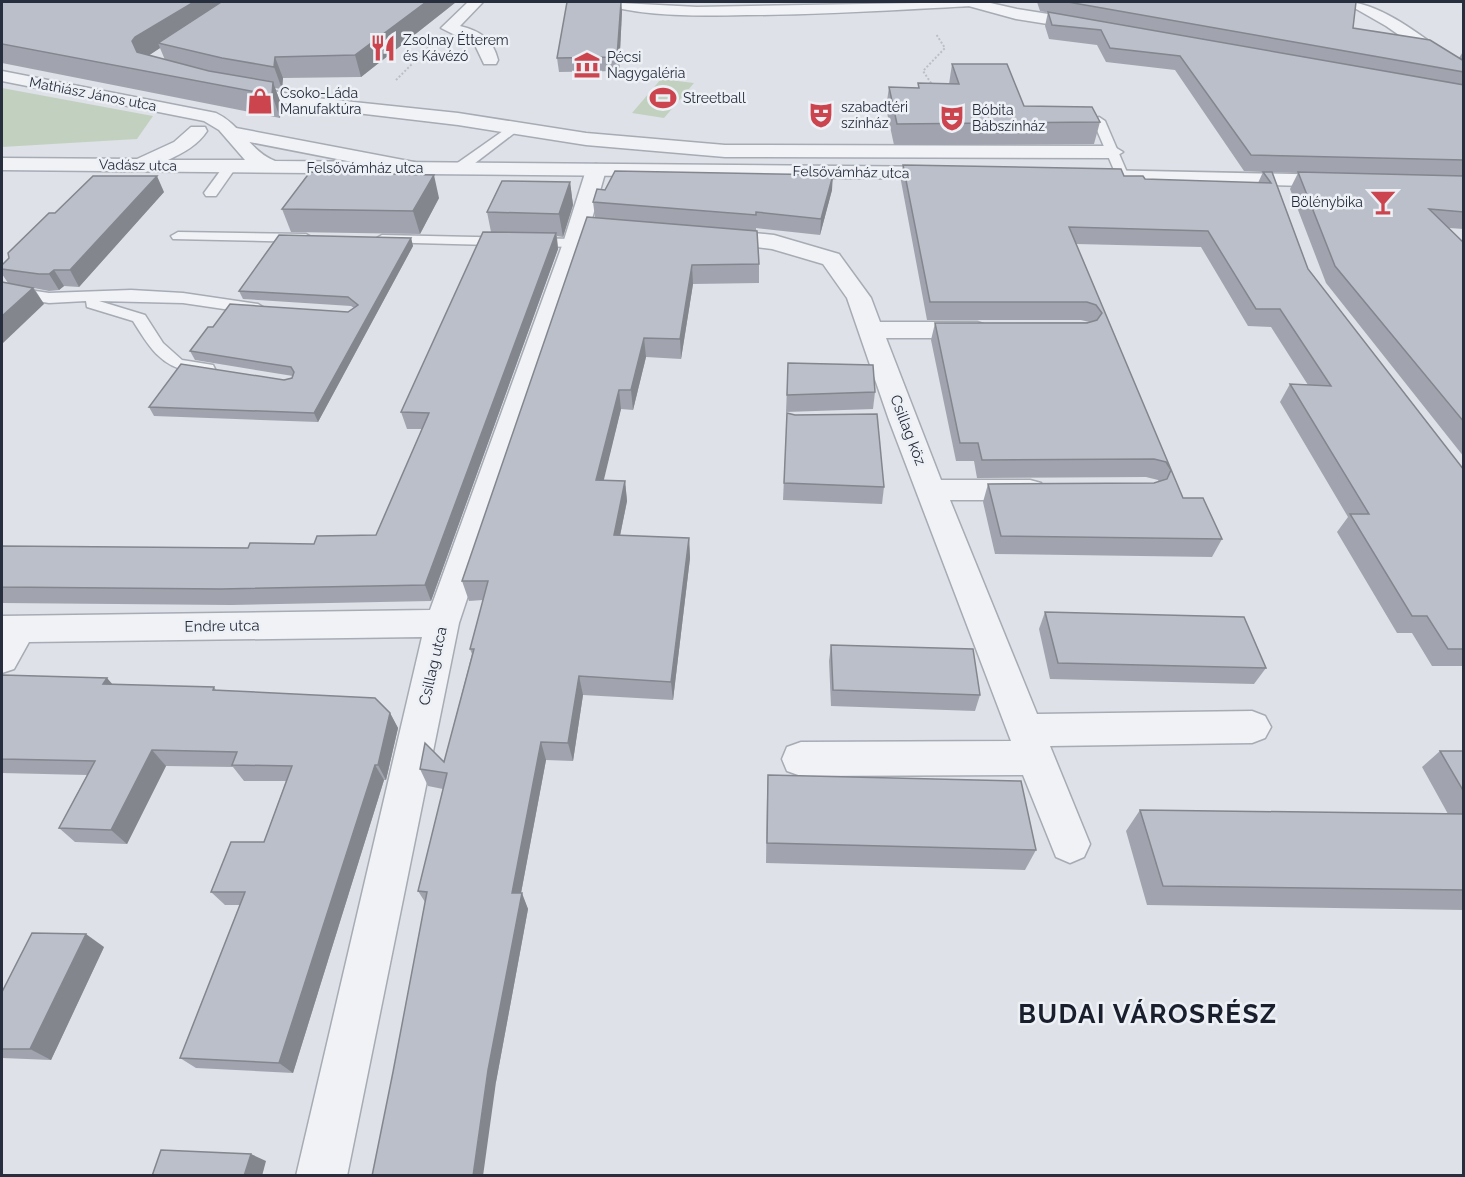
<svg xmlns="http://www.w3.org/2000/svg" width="1465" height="1177" font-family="Raleway,sans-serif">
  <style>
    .green { fill: #c2d1bf }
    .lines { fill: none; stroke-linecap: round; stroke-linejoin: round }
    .service-casing { stroke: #a7abb4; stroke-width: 3 }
    .pedestrian-casing { stroke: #a7abb4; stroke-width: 3 }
    .minor-casing { stroke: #a7abb4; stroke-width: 3 }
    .tertiary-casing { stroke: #a7abb4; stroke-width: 3 }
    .path { stroke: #bcbfc6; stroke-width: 2; stroke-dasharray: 2 2; stroke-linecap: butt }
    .service { fill: #f0f2f6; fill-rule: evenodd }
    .pedestrian { fill: #f0f2f6; fill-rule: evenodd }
    .minor { fill: #f0f2f6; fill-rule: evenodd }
    .tertiary { fill: #f0f2f6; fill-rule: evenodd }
    .wall { fill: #a1a4ae; fill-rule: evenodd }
    .shaded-wall { fill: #83868d }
    .building { fill: #bbbfca; stroke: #83868d; stroke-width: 1.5 }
    .labels { text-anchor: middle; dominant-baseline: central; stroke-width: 5; stroke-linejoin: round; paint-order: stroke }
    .far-poi-label { font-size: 14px; fill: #272e3d; stroke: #edf0f5; text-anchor: start }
    .far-street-label { font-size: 14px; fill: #272e3d; stroke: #edf0f5 }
    .street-label { font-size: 15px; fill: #272e3d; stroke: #edf0f5 }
    .near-district-label { font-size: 26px; font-weight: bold; letter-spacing: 1.5px; fill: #1a1f2e; stroke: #edf0f5 }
  </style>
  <rect width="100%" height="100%" fill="#dee1e7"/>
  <g class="green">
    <path d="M661,79L694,83L664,118L632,113Z"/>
    <path d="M2,88L153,116L137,139L2,147Z"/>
  </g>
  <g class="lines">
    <g class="service-casing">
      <g id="service">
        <path d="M1099,117L1105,121L1129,177L1128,180L1123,181L1117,177L1093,121Z"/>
        <path d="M513,124L519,128L517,131L466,170H456V164Z"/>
        <path d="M231,162L237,166L216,196H206L204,193L226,163Z"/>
        <path d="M178,232L306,234L313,238L306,242L173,239L171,236Z"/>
        <path d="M382,235L574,239L581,243L574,247L377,242L375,239Z"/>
        <path d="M2,286L49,293L131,290L183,293L258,304L266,309L258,314L183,303L99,301L145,315L163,343L182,360L213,365L215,369L213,373C205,375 197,372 189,371C160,366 148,345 133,321L87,307L86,301L49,303L2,295Z"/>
      </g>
    </g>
    <g class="pedestrian-casing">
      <g id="pedestrian">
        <path d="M468,2H483L460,26C480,31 493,39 498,60L496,64H484L475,45L441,28Z"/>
        <path d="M602,2L697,7L978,2L971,6C896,10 821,15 746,15C697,16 651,17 604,5Z"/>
        <path d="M234,84L306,97L458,113L586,133L725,145L1113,146L1123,152L1113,158L725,157L586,145L458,125L306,107L228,93L225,89Z"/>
      </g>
    </g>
    <g class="minor-casing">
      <g id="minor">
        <path d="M963,2H986L1017,9L1092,21L1100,26L1092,31L1016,19L965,5Z"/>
        <path d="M1344,2C1381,0 1433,45 1464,67V80L1386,26Z"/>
        <path d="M236,128L414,162L421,164L424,168L421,172L414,174L229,138L226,134Z"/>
        <path d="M596,164L603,166L606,170L585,243L459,623L347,1176H296L422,637L29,642L14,669L2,673V616L430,610L563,243L586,170L589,166Z"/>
        <path d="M712,229L774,235L839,254L871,298L880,322H977L986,325L990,330L986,335L977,338H886L941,480H1030L1041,483L1045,490L1041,497L1030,500H950L1037,714L1252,711L1265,716L1271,727L1265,738L1252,743L1050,746L1090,844L1084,857L1070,863L1056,857L1023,775L801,776L787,771L782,759L787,747L801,742L1011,741L889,420L847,298L823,264L772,249L704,241L701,236L704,231Z"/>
      </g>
    </g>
    <g class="tertiary-casing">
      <g id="tertiary">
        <path d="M2,71L216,113C240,124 250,151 275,161L948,167L955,169L958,173L955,177L948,179L2,170V158L137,159L174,142L191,127H205L207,131C198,145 183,153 168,160H245L219,130L204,121L2,81Z"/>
        <path d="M1098,170L1338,175L1345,177L1348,181L1345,185L1338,187L1091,180L1088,176L1091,172Z"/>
      </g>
    </g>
    <g class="path">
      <path d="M396,80L429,47"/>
      <path d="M928,86L931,83L923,71L945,48L936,34"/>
      <path d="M855,120L861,107L890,102"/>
    </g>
    <use href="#service" class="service"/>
    <use href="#pedestrian" class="pedestrian"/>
    <use href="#minor" class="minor"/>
    <use href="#tertiary" class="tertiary"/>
  </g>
  <g class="wall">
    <path d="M2,2H456L361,77L283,78L282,89L275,88L281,104L280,118L2,63ZM160,48L165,60L149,55Z"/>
    <path d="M1037,2H1356L1353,28L1459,58L1464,50V229L1449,228L1464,243V457L1326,283L1290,189L1298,173L1272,172L1308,269L1464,470V666H1432L1412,633H1397L1337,532L1348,517L1280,402L1290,384L1308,385L1271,327L1248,326L1201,247L1076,244L1183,498L1222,539L1212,557L995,554L983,502L988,484L1154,483L1159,482L1158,480L1146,477L977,478L974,461H956L931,340L935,323L1089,322L1081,320H927L901,181L903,165L1124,176L1145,179L1258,183L1263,172L1244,171L1175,70L1106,62L1097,45L1049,39L1045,26L1048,12L1060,15L1040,11Z"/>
    <path d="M622,11L619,71L559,72L557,58Z"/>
    <path d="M952,64L1024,106L1100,122L1094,144L894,145L886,108L889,87L918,88V83L949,84Z"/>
    <path d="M570,182L573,205L563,237L557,236L558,249L431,601L231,605L2,603V546L248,548L314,544L376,535L422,429H407L401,412L491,232L487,212Z"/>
    <path d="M832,190L820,235L756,228L759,264V283L693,284L681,359L646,357L633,410L621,409L603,480L625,481L627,501L620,536L689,538L690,558L673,700L583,695L573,761L546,760L521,893L528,909L496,1082L393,1072L425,902L418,891L443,789L428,786L420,769L444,762L472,654L470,649L483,600L469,601L462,581L595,217L593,202Z"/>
    <path d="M164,192L79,287L64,286L59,290L49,291L34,288L44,304L8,283L2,274V265L55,213Z"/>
    <path d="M439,198L420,234L291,232L282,209Z"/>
    <path d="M411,238L413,246L318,422L154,416L149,407L292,378L293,376L195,360L190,351L213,327L348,312L354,308L351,306L243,299L239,291Z"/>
    <path d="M788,363L875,392L873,409L786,412Z"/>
    <path d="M787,413L884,487L882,504L783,500Z"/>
    <path d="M1045,612L1266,668L1254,684L1050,679L1039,629Z"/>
    <path d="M831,645L980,695L975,711L831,706L829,661Z"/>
    <path d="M2,675L107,678L112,685L214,687L216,690L390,713L398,728L386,780H384L293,1073L196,1068L180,1058L240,905H225L211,892L264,842L286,781H244L233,767L166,766L127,844L75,842L59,828L87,775L2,773Z"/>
    <path d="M1440,751H1464V910L1147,905L1126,831L1140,810L1448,814L1422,767Z"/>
    <path d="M768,775L1036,850L1025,870L766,863L767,796Z"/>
    <path d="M104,947L51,1060L2,1058V992Z"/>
  </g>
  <g class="shaded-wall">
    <path d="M194,2H235L158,43L160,48L145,58L142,63L146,74L132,41L135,37Z"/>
    <path d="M426,2H456L361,77L355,55Z"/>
    <path d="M621,2L622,11L619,71L617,57Z"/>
    <path d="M275,57L283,78L282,89L274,67Z"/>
    <path d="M273,82L281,104L280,118L272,95Z"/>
    <path d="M434,175L439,198L420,234L413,211Z"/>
    <path d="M833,175L832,190L820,235L821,219Z"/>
    <path d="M157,176L164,192L79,287L70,270Z"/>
    <path d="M570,182L573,205L563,237L559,214Z"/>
    <path d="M556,233L558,249L431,601L425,585Z"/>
    <path d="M411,238L413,246L318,422L314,413Z"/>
    <path d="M692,265L693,284L681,359L680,339Z"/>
    <path d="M54,270L64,286L59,290L49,274Z"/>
    <path d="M33,288L44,304L2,344V316Z"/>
    <path d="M644,338L646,357L633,410L631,390Z"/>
    <path d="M619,390L621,409L599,500L596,480Z"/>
    <path d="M625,481L627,501L616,555L614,535Z"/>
    <path d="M689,538L690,558L673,700L671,682Z"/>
    <path d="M579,676L583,695L573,761L568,743Z"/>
    <path d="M107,678L121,694L103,684Z"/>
    <path d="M390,713L398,728L386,780L378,765Z"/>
    <path d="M541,742L546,760L518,909L512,893Z"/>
    <path d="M152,750L166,766L127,844L111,830Z"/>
    <path d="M375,765L384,780L293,1073L279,1063Z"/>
    <path d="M522,893L528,909L496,1082L483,1176H473L488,1070Z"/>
    <path d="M86,934L104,947L51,1060L30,1049Z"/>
    <path d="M251,1154L266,1161L262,1176H244Z"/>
  </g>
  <g class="building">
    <path d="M2,2H194L135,37L132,41L137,52L209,71L273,82L272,95L2,44Z"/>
    <path d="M221,2H426L355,55L275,57L274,67L222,58L158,43Z"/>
    <path d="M567,2H621L617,57L557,58Z"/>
    <path d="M1068,2H1356L1353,28L1430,40L1464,61V72Z"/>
    <path d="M1048,12L1464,85V160L1251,155L1180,56L1110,48L1101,30L1052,25Z"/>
    <path d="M952,64H1007L1024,106L1092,107L1100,122L897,124L889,87L919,88L918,83L959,84Z"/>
    <path d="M903,165L1121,169L1124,176H1143L1145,179L1271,183L1263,172H1272L1308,269L1464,470V649H1448L1427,616H1412L1350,514H1369L1290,384L1331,386L1280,309H1256L1208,231L1069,227L1183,498H1203L1222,539L1001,536L988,484L1154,483L1167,479L1171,470L1166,462L1154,459L982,460L978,443H960L935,323H1087L1097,320L1102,313L1096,305L1087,302H930Z"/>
    <path d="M615,171L833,175L821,219L756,212V215L593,202L597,189L605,190Z"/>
    <path d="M310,172L434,175L413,211L282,209Z"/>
    <path d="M1298,172L1464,176V212L1429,209L1464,243V422L1335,266Z"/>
    <path d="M93,176H157L70,270H54L49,274H39L2,269V265L9,258L8,253L49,213H55Z"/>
    <path d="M502,181L570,182L559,214L487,212Z"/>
    <path d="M587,217L757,231L759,264L692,265L680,339L644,338L631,390H619L596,480L625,481L614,535L689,538L671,682L579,676L568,743L541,742L512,893H522L488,1070L473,1176H372L393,1072L427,892L418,891L447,773L420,769L425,743L444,762L474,649H470L488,581H462Z"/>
    <path d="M483,232L556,233L425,585L221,589L2,587V546L248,548L250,543L314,544L317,536L376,535L429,413L401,412Z"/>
    <path d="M279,235L411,238L314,413L149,407L181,364L284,380L292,378L294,372L291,367L190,351L208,327H213L230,304L348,312L358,305L348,297L239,291Z"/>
    <path d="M2,282L33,288L2,316Z"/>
    <path d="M788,363L873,365L875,392L787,395Z"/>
    <path d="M787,413L795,415L877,414L884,487L784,483Z"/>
    <path d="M1045,612L1244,617L1266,668L1058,663Z"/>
    <path d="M831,645L973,649L980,695L833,690Z"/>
    <path d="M2,675L107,678L103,684L214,687L213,690L375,698L390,713L378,765H375L279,1063L180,1058L245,892H211L231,842H264L292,766L232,765L237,752L152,750L111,830L59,828L95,761L2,759Z"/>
    <path d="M1440,751H1464V792Z"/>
    <path d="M768,775L1021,781L1036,850L767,843Z"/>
    <path d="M1140,810L1464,814V890L1163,886Z"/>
    <path d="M32,933L86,934L30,1049H2V992Z"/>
    <path d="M161,1150L251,1154L244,1176H152Z"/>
  </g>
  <defs>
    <g id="restaurant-bare" transform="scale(2.07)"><path d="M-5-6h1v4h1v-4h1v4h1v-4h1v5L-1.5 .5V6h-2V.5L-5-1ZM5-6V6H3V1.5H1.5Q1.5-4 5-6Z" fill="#cb444e" stroke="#edf0f5" stroke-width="2.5" paint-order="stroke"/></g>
    <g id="museum-bare" transform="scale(2.07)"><path d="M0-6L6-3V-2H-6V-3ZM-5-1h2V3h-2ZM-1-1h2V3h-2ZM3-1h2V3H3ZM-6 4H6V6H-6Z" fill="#cb444e" stroke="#edf0f5" stroke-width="2.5" paint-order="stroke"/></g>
    <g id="stadium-bare" transform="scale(2.07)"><path d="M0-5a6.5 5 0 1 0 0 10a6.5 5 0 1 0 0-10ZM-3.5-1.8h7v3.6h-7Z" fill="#cb444e" stroke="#edf0f5" stroke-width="2.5" paint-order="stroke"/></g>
    <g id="shop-bare" transform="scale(2.07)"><path d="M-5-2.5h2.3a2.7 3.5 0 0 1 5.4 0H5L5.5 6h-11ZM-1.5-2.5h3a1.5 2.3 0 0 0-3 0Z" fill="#cb444e" stroke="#edf0f5" stroke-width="2.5" paint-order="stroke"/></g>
    <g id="theatre-bare" transform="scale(2.07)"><path d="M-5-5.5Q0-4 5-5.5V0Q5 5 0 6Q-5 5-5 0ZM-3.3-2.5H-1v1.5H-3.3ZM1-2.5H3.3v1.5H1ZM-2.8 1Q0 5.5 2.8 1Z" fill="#cb444e" stroke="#edf0f5" stroke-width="2.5" paint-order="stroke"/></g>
    <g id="bar-bare" transform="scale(2.07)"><path d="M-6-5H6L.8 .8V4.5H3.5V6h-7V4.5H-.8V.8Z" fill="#cb444e" stroke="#edf0f5" stroke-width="2.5" paint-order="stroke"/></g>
  </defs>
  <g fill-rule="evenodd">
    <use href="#restaurant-bare" x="383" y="48"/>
    <use href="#museum-bare" x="587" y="65"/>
    <use href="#stadium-bare" x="663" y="98"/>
    <use href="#shop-bare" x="260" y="101"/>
    <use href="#theatre-bare" x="821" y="115"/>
    <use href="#theatre-bare" x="952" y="118"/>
    <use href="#bar-bare" x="1383" y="202"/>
  </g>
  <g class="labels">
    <g class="far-poi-label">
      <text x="403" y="40">Zsolnay Étterem<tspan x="403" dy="16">és Kávézó</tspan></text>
      <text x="607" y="57">Pécsi<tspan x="607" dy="16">Nagygaléria</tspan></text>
      <text x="280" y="93">Csoko-Láda<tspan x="280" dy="16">Manufaktúra</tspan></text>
      <text x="683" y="98">Streetball</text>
      <text x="841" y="107">szabadtéri<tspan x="841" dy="16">színház</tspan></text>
      <text x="972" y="110">Bóbita<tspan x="972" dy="16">Bábszínház</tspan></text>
      <text x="1363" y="202" text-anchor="end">Bölénybika</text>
    </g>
    <g class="far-street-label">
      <text transform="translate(93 94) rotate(11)">Mathiász János utca</text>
      <text transform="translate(138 165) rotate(1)">Vadász utca</text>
      <text x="365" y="168">Felsővámház utca</text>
      <text transform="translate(851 172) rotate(1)">Felsővámház utca</text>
    </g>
    <g class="street-label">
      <text transform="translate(908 430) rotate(69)">Csillag köz</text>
      <text transform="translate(222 626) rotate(-1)">Endre utca</text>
      <text transform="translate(433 666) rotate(-77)">Csillag utca</text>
    </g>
    <g class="near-district-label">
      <text x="1148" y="1014">BUDAI VÁROSRÉSZ</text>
    </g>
  </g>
  <rect width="1465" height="1177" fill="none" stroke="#272e3d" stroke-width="6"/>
</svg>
